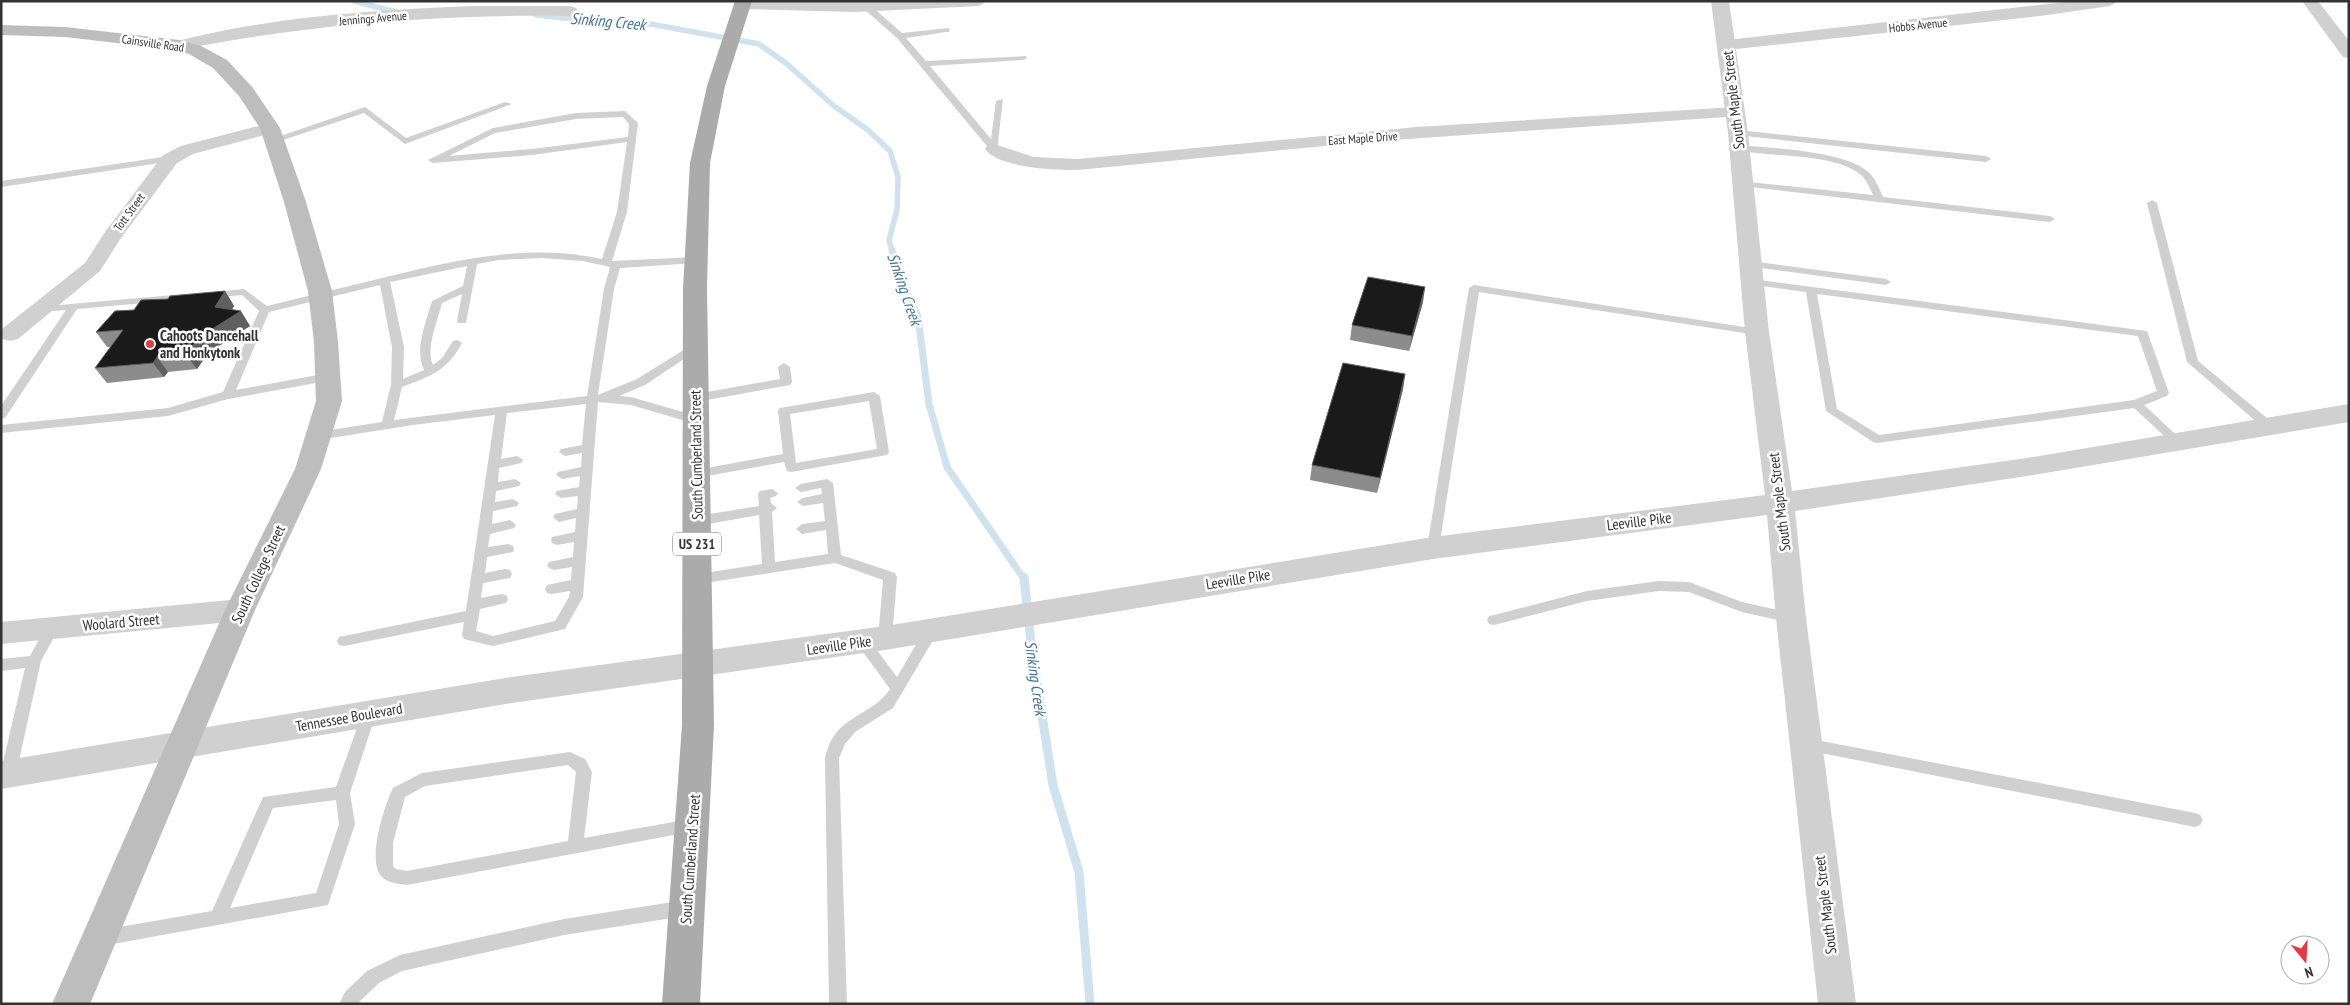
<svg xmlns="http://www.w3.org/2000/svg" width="2350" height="1005" font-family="'PT Sans Narrow',sans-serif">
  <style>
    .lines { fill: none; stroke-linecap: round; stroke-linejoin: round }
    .stream-far2 { stroke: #cfe2ee; stroke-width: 5.5 }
    .stream-far1 { stroke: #cfe2ee; stroke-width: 7 }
    .stream { stroke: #cfe2ee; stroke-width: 9 }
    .service { fill: #d0d0d0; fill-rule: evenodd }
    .minor { fill: #d0d0d0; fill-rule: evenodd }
    .tertiary { fill: #d0d0d0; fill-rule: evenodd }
    .secondary { fill: #bdbdbd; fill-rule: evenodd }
    .primary { fill: #ababab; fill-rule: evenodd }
    .wall { fill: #8c8c8c }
    .shaded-wall { fill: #5f5f5f }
    .building { fill: #1a1a1a; stroke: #5f5f5f }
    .poi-dot { fill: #e63946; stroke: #fff; stroke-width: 2 }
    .labels { text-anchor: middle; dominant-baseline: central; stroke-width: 5; stroke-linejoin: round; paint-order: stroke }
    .far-street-label { font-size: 12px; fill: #333; stroke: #fff }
    .shield { fill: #fff; stroke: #707070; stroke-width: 1 }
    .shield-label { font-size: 14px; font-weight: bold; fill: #333 }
    .street-label { font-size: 15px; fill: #333; stroke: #fff }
    .poi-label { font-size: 15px; font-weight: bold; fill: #333; stroke: #fff; text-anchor: start }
    .water-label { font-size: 16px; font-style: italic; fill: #3f7597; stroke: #fff }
  </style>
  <rect width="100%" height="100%" fill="#fff"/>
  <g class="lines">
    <g class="stream-far2">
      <path d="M354,1L396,12"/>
      <path d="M536,15L593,21L645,23L759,44L787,64L834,106L868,130L890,151L898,177L897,210L889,240L892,251"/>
    </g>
    <path class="stream-far1" d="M892,250L899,275L918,317L929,404L947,467L1024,579"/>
    <path class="stream" d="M1024,577L1032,652L1053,785L1079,872L1090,1004"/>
    <g class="service">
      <path d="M864,5H870L902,33L949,28V32H946L906,38L926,61L1026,56L1027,58L1023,60L930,66L991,139L996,101L1003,99L997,151H991L897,38L864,9Z"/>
      <path d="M505,102L512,104L405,144L364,113L277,142L269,140L365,107L406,138Z"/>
      <path d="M625,111L638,123L627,212L612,261L696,257L701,260L696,263L620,268L614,289L598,395L637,379L695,343L699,345L701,347L699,349L645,385L619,396L631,397L700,417L702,420L696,424L631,405L598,402L583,597L565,629L493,646L464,639L462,635L464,622L344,646L339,645L337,641L339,637L344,636L466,611L495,415L413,425L318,440L314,439L312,436L314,433L318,432L382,422L391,385L392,347L380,285L269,312L236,390L328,373L334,377L332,380L228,399L168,416L1,433V425L168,408L223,392L259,311L242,295L210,298L206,297V293L244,289L267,306C305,297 344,287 382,278C455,260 527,243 602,259L617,212L627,142L532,155L433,163L428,160L493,128L576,113ZM623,117L629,124L628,137L532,149L449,156L495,133L576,119ZM542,258L583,261L610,267L604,289L587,396L394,420L402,387C431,376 447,371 462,343L457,340L453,341L442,358L433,365C425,349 438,320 442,303L462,294L457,321L458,323H466L477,264L499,260ZM467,266L463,286L432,301C426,323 414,349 424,370L403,379L404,347L390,282ZM586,404L582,445L561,449L559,452L565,456L582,453L581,467L558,472L556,475L562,479L580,476L579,487L557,491L555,494L561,498L578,496L577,509L555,514L553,517L559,522L576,518L575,532L552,537L551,540L552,543L557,545L574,542L573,557L549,562L547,565L549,568L554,570L572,567L571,580L547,585L545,589L547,593L552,594L570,591L569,597L555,621L493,636L476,631L480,609L506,603L508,599L506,595L501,594L481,598L483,583L510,578L512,574L510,570L505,569L485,573L487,557L513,552L514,549L513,546L508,544L488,547L490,534L514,528L516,525L510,520L492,524L493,511L517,506L519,503L513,499L495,502L496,491L519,486L521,483L515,479L498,482L499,468L521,463L523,460L517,456L501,459L507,413Z"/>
      <path d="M1738,130L1986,156L1991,159L1986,162L1735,135L1733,133Z"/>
      <path d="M1739,145C1770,148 1843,151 1867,171C1875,177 1879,188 1883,197L2050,216L2055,219L2050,222L1742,186L1737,183L1739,181L1873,195C1870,189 1867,180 1861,175C1836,153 1768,157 1736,150L1734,148Z"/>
      <path d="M170,156L173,157V161L1,187V181Z"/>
      <path d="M2152,200L2157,203L2198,361L2274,424L2276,427L2274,430H2266L2187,362L2147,203Z"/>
      <path d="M1750,261L1886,279L1891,282L1886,285L1746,266V262Z"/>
      <path d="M1752,279L2147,331L2169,393L2167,396L2144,405L2184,442L2182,445H2174L2134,408L1877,443L1873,442L1826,411L1806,292L1748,284V280ZM1817,294L2138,336L2157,391L2134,400L1879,435L1837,409Z"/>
      <path d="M1474,285L1757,329L1762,332L1757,335L1479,292L1439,548L1438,551H1428L1427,548L1469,288Z"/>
      <path d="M185,294L190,297L189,299L77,309L5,418L1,419V406L66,310L40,312L35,309L36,307Z"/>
      <path d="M784,363L790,367L792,382L790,385L696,402L690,398L696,394L780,379L778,367Z"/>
      <path d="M874,392L880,396L889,452L887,455L791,472L787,471L784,462L696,478L690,474L696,470L783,454L778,411L780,408ZM869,401L877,449L796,463L790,414Z"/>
      <path d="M827,479L833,483L841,555L895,573L897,577L892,638L890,642L885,643L880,642L878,638L883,580L835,563L698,584L693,583L691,579L693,575L698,574L762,564L759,515L697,526L691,521L697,516L759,506L758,494L760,491L772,489L778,493L776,496L770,498L771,503L777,508L772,512L775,562L828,554L826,530L802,534L796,529L802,524L825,521L823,503L803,506L797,502L803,498L822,494L821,488L801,492L795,488L801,484Z"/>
      <path d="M1659,581L1689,582L1742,602L1796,614L1798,618L1796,622L1791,623L1742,612L1689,592L1659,591L1587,601L1494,625L1489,624L1487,620L1489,616L1494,615L1587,591Z"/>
      <path d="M52,623L57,624L59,628L41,661L16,774L13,779L8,781L3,779L1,771L25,668L1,671V659L30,656L47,624Z"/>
      <path d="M932,625L937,626L939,630L893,708L855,732L845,744L839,758L847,1004H829L825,758C827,751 829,742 834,736C848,715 876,711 890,689L855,641L857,637L862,636L867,637L897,677L927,626Z"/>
      <path d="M369,708L374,710L376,714L350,793L355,824L328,905L102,946L96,944L94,938L96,932L102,930L212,911L263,797L336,787L362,714L364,710ZM336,800L339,824L316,893L230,908L273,808Z"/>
      <path d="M1806,738L2195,813L2200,815L2203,820L2200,825L2195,827L1806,750L1801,748L1799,744L1801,740Z"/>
      <path d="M570,752L585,759L592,772L584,838L690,819L695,821L698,826L695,831L407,885C399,884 387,883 381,876C367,859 384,807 393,788L422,773ZM568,765L576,772L568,841L407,871L396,869L393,866V843L405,797L425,786Z"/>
      <path d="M685,900L691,903L693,908L691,913L685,916L564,935L402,971L379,983L357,1004H339L345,992L367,971L400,955L564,919Z"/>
    </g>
    <g class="minor">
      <path d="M737,1H987L979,6L855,12L743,9L737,7L735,4Z"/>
      <path d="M2075,1H2118L2110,6L2040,16L1727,50L1721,48L1719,45L1721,42L1727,40Z"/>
      <path d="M2302,1H2318L2349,41V58L2343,57Z"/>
      <path d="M472,6H570L576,8L578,11L576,14L570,16C438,14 309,24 179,50L173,48L171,45L173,42C270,17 372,10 472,6Z"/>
      <path d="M1735,107L1741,108L1744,112L1741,116L1365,142L1078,170C1056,170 998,168 985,149L988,145L994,144L1034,157L1078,159L1417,127Z"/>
      <path d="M270,123L276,124L279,128L276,132L193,154L177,163L121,238L100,271L18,339L10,341L2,339V329L85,263L105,232L163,155L181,146Z"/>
      <path d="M240,599L250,603L254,610L250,617L240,621L1,644V622Z"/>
    </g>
    <path class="tertiary" d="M1711,1H1729L1748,133L1769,332L1792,491L2027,458L2349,404V422L2027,476L1795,511L1806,618L1856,1004H1818L1776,618L1767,515L1433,559L885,650L512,703L1,789V761L512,677L885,626L1433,537L1765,495L1745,332L1728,133Z"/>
    <path class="secondary" d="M1,25L65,27L179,40L201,46L227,60L253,88L280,128L306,202L332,291L338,342L342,401L321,469L255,610L90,1004H52L225,610L295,469L316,401L314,342L308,291L284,202L260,128L239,96L213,68L189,54L177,50L65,37L1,35Z"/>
    <path class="primary" d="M735,1H752L725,86L710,163L707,289L714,725L700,1004H662L682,725L683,289L690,163L707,86Z"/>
  </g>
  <g class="wall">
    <path d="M225,291L234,306L232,309L250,326L208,353L197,369L168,372L164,377L107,383L95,368L111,347H107L96,332L134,310L168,299Z"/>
    <path d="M1423,302L1409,351L1350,340L1352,325Z"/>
    <path d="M1405,374L1403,389L1377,493L1310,480L1312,465Z"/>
  </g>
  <g class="shaded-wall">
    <path d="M1425,287L1423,302L1409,351L1412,336Z"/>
    <path d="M225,291L234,306L225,321L241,311L250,326L208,353L197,369L186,355L198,338L215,307Z"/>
    <path d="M157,357L168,372L164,377L153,363Z"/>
    <path d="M1405,374L1403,389L1377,493L1380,478Z"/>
  </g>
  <g class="building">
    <path d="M1368,277L1425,287L1412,336L1352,325Z"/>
    <path d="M225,291L215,307L241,311L198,338L186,355L157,357L153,363L95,368L123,330L96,332L115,311L134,310L141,300L168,299L170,296Z"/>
    <path d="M1343,363L1405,374L1380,478L1312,465Z"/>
  </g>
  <circle class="poi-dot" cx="150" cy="344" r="5"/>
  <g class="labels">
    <g class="far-street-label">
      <text transform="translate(373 18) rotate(-5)">Jennings Avenue</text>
      <text transform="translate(1918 25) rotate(-6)">Hobbs Avenue</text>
      <text transform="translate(153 43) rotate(8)">Cainsville Road</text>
      <text transform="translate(1363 138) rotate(-4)">East Maple Drive</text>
      <text transform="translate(129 212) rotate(-54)">Tott Street</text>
    </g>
    <rect class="shield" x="673" y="532.5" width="48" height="23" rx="4"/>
    <g class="shield-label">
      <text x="697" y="544">US 231</text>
    </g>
    <g class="street-label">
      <text transform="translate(1733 100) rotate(-97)">South Maple Street</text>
      <text transform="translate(696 455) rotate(-91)">South Cumberland Street</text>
      <text transform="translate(1779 502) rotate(-97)">South Maple Street</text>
      <text transform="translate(1639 521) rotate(-7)">Leeville Pike</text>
      <text transform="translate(258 574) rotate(-65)">South College Street</text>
      <text transform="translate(1238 579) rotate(-9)">Leeville Pike</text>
      <text transform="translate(121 622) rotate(-5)">Woolard Street</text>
      <text transform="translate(839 645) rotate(-8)">Leeville Pike</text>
      <text transform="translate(349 717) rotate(-10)">Tennessee Boulevard</text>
      <text transform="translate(690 859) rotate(-86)">South Cumberland Street</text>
      <text transform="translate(1825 905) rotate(-97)">South Maple Street</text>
    </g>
    <g class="poi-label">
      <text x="160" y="335">Cahoots Dancehall<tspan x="160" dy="17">and Honkytonk</tspan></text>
    </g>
    <g class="water-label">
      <text transform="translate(608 21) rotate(5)">Sinking Creek</text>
      <text transform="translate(905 289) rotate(71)">Sinking Creek</text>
      <text transform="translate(1036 678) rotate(82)">Sinking Creek</text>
    </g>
  </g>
  <rect width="2350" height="1005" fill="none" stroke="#333333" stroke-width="5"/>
  <g transform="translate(2305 960) rotate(162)"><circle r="24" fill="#ffffff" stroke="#adadad"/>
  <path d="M0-4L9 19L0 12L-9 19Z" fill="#e63946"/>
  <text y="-8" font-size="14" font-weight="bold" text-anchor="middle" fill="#333333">N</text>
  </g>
</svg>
